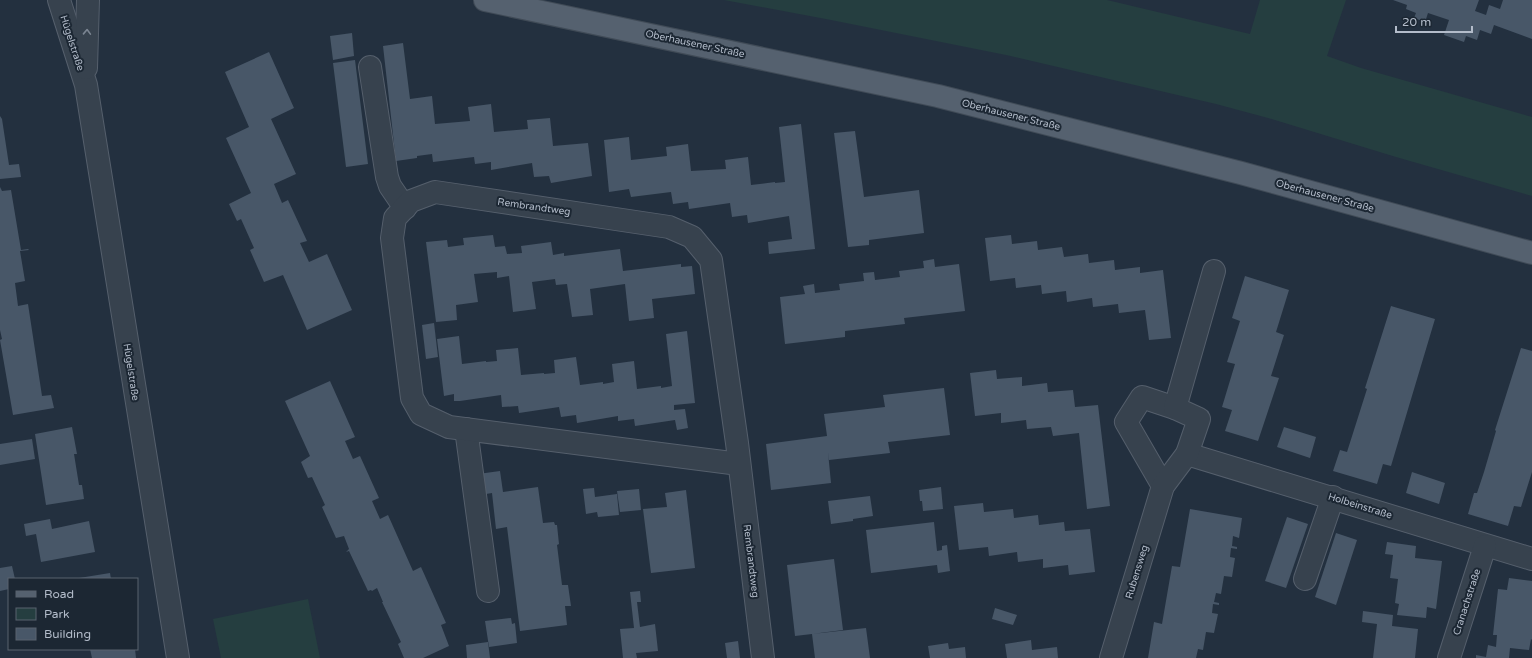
<svg xmlns="http://www.w3.org/2000/svg" width="1532" height="658" font-family="'Varela Round',sans-serif">
  <style>
    .green { fill: #253e40 }
    .building { fill: #485768 }
    .lines { fill: none; stroke-linecap: round; stroke-linejoin: round }
    .minor-casing { stroke: #555f6c; stroke-width: 24 }
    .major-casing { stroke: #404b57; stroke-width: 24 }
    .minor { stroke: #37424e; stroke-width: 22 }
    .major { stroke: #55616f; stroke-width: 22 }
    .oneway { stroke: #7b8592 }
    .labels { text-anchor: middle; dominant-baseline: central; stroke-width: 4; stroke-linejoin: round; paint-order: stroke }
    .street-label { font-size: 10px; fill: #b3bcca; stroke: #1c2733 }
  </style>
  <rect width="100%" height="100%" fill="#23303f"/>
  <g class="green">
    <path d="M724,0H1107L1250,34L1260,0H1346L1327,56L1361,68L1532,117V196L1396,157L1268,118L1216,104L1006,55L831,20Z"/>
    <path d="M308,599L320,658H221L213,619Z"/>
  </g>
  <g class="building">
    <path d="M1393,0H1479L1475,11L1486,15L1489,5L1500,9L1503,0H1532V39L1494,25L1491,34L1480,30L1477,40L1466,36L1464,42L1444,35L1449,20L1428,13L1425,22L1414,18L1416,13L1406,9L1407,5Z"/>
    <path d="M352,33L354,56L333,60L330,36Z"/>
    <path d="M403,43L410,99L432,96L435,124L470,121L468,107L491,104L494,132L528,129L527,120L550,118L553,146L588,143L592,176L551,183L549,176L534,177L532,163L491,170V162L475,164L474,157L433,162L432,154L417,156V158L396,161L383,46Z"/>
    <path d="M269,52L294,108L271,119L296,174L274,184L282,203L288,200L307,241L300,243L309,262L327,254L352,310L307,330L283,275L264,282L250,250L254,248L241,219L237,221L229,204L251,193L226,138L249,127L225,72Z"/>
    <path d="M355,60L368,164L346,167L333,63Z"/>
    <path d="M0,116L2,119L9,165L19,164L21,177L0,179Z"/>
    <path d="M801,124L815,249L769,254L768,242L792,239L789,216L748,223L747,215L732,217L730,203L689,209L688,202L673,204L671,192L631,197L629,189L609,192L604,140L629,137L631,160L667,156L666,147L688,144L691,171L726,169L725,160L748,157L751,185L775,182V183L785,182L779,127Z"/>
    <path d="M855,131L864,197L919,190L924,233L869,240V245L848,247L834,133Z"/>
    <path d="M0,187L2,191L11,190L21,250L28,249L29,250L20,251L25,281L15,283L18,306L28,304L42,396L51,395L54,408L13,415L0,340L2,339L0,330Z"/>
    <path d="M493,235L495,247L505,246L507,254L522,253L521,246L551,242L553,255L564,253V256L620,249L623,271L681,264V267L692,266L695,294L652,299L654,318L629,321L625,284L590,289L593,315L572,317L567,284L556,285L555,279L532,282L536,309L513,312L509,276L497,278V272L474,274L478,302L456,305L457,320L436,322L426,242L447,240L448,247L464,245L463,238Z"/>
    <path d="M1011,235L1012,244L1037,241L1038,250L1062,247L1064,257L1088,254L1089,263L1114,260L1115,270L1140,267V273L1163,270L1171,338L1149,340L1145,310L1119,313L1118,304L1093,307L1092,298L1067,302L1066,291L1042,294L1041,285L1016,288L1015,278L990,281L985,238Z"/>
    <path d="M934,259L935,267L959,264L965,311L904,318L905,324L845,331V337L785,344L780,297L805,294L803,286L814,284L815,293L840,290L839,284L864,281L863,273L874,272L875,280L900,277L899,271L924,268L923,261Z"/>
    <path d="M1245,276L1289,290L1276,332L1284,335L1271,376L1279,378L1258,441L1225,431L1232,410L1222,407L1235,364L1227,362L1240,321L1232,318Z"/>
    <path d="M1391,306L1435,319L1391,466L1383,464L1377,484L1333,471L1340,450L1347,452L1367,389L1365,388Z"/>
    <path d="M434,323L438,357L426,359L422,325Z"/>
    <path d="M687,331L695,403L674,405V410L685,409L688,428L677,430L675,420L635,426L634,419L618,421V416L577,423L576,415L561,417L559,407L519,413L518,406L502,407L501,395L460,401H454V394L444,396L437,339L459,336L462,364L486,361V362L497,361L496,350L518,348L521,375L544,373V374L555,373L554,360L576,357L580,385L603,382V384L614,382L612,364L634,361L637,389L661,386V388L672,386L666,334Z"/>
    <path d="M1521,348L1532,351V472L1521,507L1514,506L1508,526L1468,514L1474,493H1477L1484,472L1496,431L1495,430Z"/>
    <path d="M996,370L997,379L1022,377V386L1047,383L1048,392L1073,390L1075,407L1098,405L1110,506L1087,509L1079,433L1053,436L1051,427L1027,429L1026,420L1001,423V413L975,416L970,373Z"/>
    <path d="M330,381L355,437L345,441L353,459L360,456L379,498L372,501L380,519L388,515L413,571L421,567L446,623L441,625L449,646L423,658H404L398,644L401,642L382,602H383L377,588L372,591L371,590L368,591L349,551L346,552L349,549L344,536L336,538L322,507L325,505L312,477L308,478L301,462L310,456L285,401Z"/>
    <path d="M944,388L950,435L888,442L890,453L829,460L828,452L831,483L771,490L766,444L827,436L824,414L885,407L883,395Z"/>
    <path d="M72,427L77,454H74L79,485H82L84,499L46,505L35,434Z"/>
    <path d="M1284,427L1316,437L1310,458L1277,447Z"/>
    <path d="M32,439L35,459L0,465V444Z"/>
    <path d="M500,471L503,492L538,487L543,523L554,522L555,525H557L559,544L557,545L562,585H568L571,606H565L567,625L520,631L507,527L496,529L492,493L480,495L478,474Z"/>
    <path d="M1412,472L1445,483L1439,504L1406,493Z"/>
    <path d="M941,487L943,509L923,511L922,501H920L919,490Z"/>
    <path d="M594,488L595,497L617,494L619,515L598,517L597,512L586,514L583,489Z"/>
    <path d="M639,489L641,510L620,512L617,491Z"/>
    <path d="M686,490L695,568L651,573L643,509L667,507L665,493Z"/>
    <path d="M870,496L873,516L853,519V521L831,524L828,501Z"/>
    <path d="M983,503L984,512L1013,509L1014,518L1038,515L1039,525L1064,522L1065,531L1090,529L1095,572L1069,575L1068,565L1043,568V559L1018,562L1017,552L989,556L988,547L959,550L954,506Z"/>
    <path d="M1190,509L1242,518L1239,538L1233,536L1232,546L1237,547V549L1231,548L1230,557L1235,558L1232,577L1224,576L1221,594L1216,593L1214,602L1219,603V605L1213,604L1212,613L1218,614L1214,633L1206,632L1203,650L1198,649L1196,658H1148L1154,622L1162,624L1172,566L1180,567Z"/>
    <path d="M1287,517L1308,524L1286,588L1265,581Z"/>
    <path d="M50,519L52,529L89,521L95,552L41,562L36,534L26,536L24,524Z"/>
    <path d="M934,522L937,551L942,550V546L947,545L950,571L938,573L937,565L871,573L866,530Z"/>
    <path d="M1336,533L1357,540L1336,605L1315,597Z"/>
    <path d="M1387,542L1416,546L1415,558L1442,561L1436,609L1427,607L1426,618L1397,615L1399,604L1395,603L1398,579L1390,578L1393,555L1385,554Z"/>
    <path d="M834,559L843,630L812,634L866,628L870,658H815L812,634L795,636L787,565Z"/>
    <path d="M12,566L15,579H9V589L0,591V568Z"/>
    <path d="M110,573L111,579H80L79,578Z"/>
    <path d="M1509,578L1532,581V640L1531,639L1529,650L1510,648L1509,658H1476V655L1486,657L1488,645L1496,647L1497,635H1493L1498,589L1507,590Z"/>
    <path d="M640,591L641,602H637L640,627L655,624L658,651L636,653L637,658H623L620,629L634,628L630,592Z"/>
    <path d="M995,608L1017,615L1013,625L992,619Z"/>
    <path d="M1363,611L1393,615L1392,626L1418,629L1415,658H1373L1377,624L1362,622Z"/>
    <path d="M511,618L512,624L515,623L517,643L489,647L485,621Z"/>
    <path d="M1031,640L1032,650L1057,647L1058,658H1007L1005,644Z"/>
    <path d="M738,641L740,658H727L725,643Z"/>
    <path d="M488,642L490,658H467L466,645Z"/>
    <path d="M948,643L949,649L965,647L966,658H930L928,646Z"/>
    <path d="M90,649H135L136,658H92Z"/>
  </g>
  <g class="lines">
    <g class="minor-casing">
      <g id="minor">
        <path d="M59,0L86,85L178,658"/>
        <path d="M370,67L387,177L390,186L405,208"/>
        <path d="M86,68L88,0"/>
        <path d="M466,429L488,591"/>
        <path d="M1187,454L1532,559"/>
        <path d="M739,464L449,427L421,414L412,398L392,238L395,218L411,201L435,192L669,227L692,237L711,260L737,443L763,658"/>
        <path d="M1163,486L1126,422L1142,397L1175,408"/>
        <path d="M1305,579L1333,497"/>
        <path d="M1111,658L1163,486L1187,454L1199,419L1175,408L1214,271"/>
        <path d="M1449,658L1485,546"/>
      </g>
    </g>
    <g class="major-casing">
      <path id="major" d="M485,0L938,96L1241,173L1532,253"/>
    </g>
    <use href="#minor" class="minor"/>
    <use href="#major" class="major"/>
  </g>
  <defs><path id="oneway-chevron" d="M-2-3.5L2.5 0L-2 3.5" fill="none" stroke-width="1.6" stroke-linecap="round" stroke-linejoin="round"/></defs>
  <use class="oneway" href="#oneway-chevron" transform="translate(87 32) rotate(-88)"/>
  <g class="labels">
    <g class="street-label">
      <text transform="translate(72 43) rotate(72)">Hügelstraße</text>
      <text transform="translate(695 44) rotate(12)">Oberhausener Straße</text>
      <text transform="translate(1011 115) rotate(14)">Oberhausener Straße</text>
      <text transform="translate(1325 196) rotate(15)">Oberhausener Straße</text>
      <text transform="translate(534 207) rotate(8)">Rembrandtweg</text>
      <text transform="translate(131 372) rotate(81)">Hügelstraße</text>
      <text transform="translate(1360 506) rotate(17)">Holbeinstraße</text>
      <text transform="translate(751 561) rotate(83)">Rembrandtweg</text>
      <text transform="translate(1137 572) rotate(-73)">Rubensweg</text>
      <text transform="translate(1467 602) rotate(-72)">Cranachstraße</text>
    </g>
  </g>
  <rect x="8" y="578" width="130" height="72" fill="#1c2733" stroke="#58636f"/>
  <rect x="16" y="591" width="20" height="6" fill="#55616f" stroke="#58636f"/>
  <text x="44" y="598" font-size="12" fill="#b3bcca">Road</text>
  <rect x="16" y="608" width="20" height="12" fill="#253e40" stroke="#58636f"/>
  <text x="44" y="618" font-size="12" fill="#b3bcca">Park</text>
  <rect x="16" y="628" width="20" height="12" fill="#485768" stroke="#58636f"/>
  <text x="44" y="638" font-size="12" fill="#b3bcca">Building</text>
  <path d="M1396 26v6h76v-6" fill="none" stroke="#b3bcca" stroke-width="2"/>
  <text x="1402" y="26" font-size="12" fill="#b3bcca" stroke="#1c2733" stroke-width="3" paint-order="stroke">20 m</text>
</svg>
